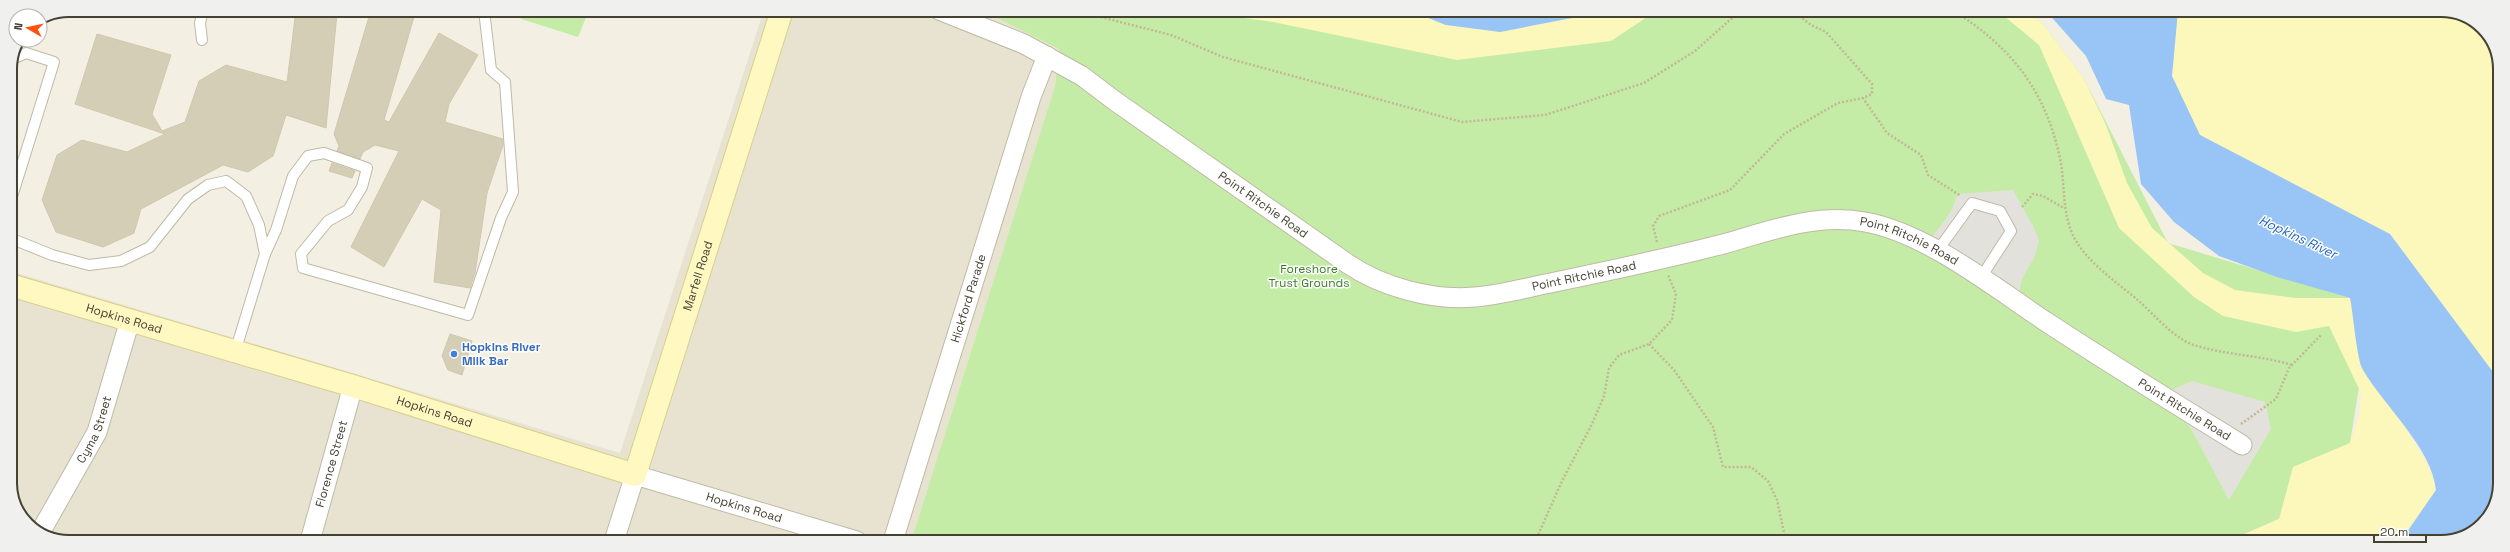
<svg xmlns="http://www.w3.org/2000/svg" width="2510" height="552" font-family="'Space Grotesk',sans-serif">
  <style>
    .residential { fill: #e8e3d0 }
    .green { fill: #c4eca7 }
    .sand { fill: #fcf7ba }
    .parking { fill: #e3e1dc }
    .water { fill: #99c4f6 }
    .building { fill: #d5ceb7; stroke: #d1c7aa }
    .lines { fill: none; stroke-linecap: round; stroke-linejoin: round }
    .lane-casing { stroke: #bfbaa5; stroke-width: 12 }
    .street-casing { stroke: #bfbaa5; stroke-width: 21 }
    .secondary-casing { stroke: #d7ce8e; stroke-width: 24 }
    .path { stroke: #c2b895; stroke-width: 2.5; stroke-dasharray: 2 2; stroke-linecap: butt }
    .lane { stroke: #fff; stroke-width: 10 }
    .street { stroke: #fff; stroke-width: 19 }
    .secondary { stroke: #fff8c1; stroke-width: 22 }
    .shop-dot { fill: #3f7fe0; stroke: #fff; stroke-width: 1.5 }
    .labels { text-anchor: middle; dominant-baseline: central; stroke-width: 3; stroke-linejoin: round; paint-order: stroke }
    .street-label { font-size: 12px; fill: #454133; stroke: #fff }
    .park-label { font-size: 12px; fill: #387c21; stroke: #fff }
    .shop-label { font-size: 12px; font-weight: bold; fill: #366cbe; stroke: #fff; text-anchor: start }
    .water-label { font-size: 13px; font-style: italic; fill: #2366ba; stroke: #fff }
    .rim { fill: none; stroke: #454133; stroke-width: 2 }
  </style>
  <rect width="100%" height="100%" fill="#f3f0e3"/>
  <path class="residential" d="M764,10H981L1059,49L1055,86L911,541H57L25,522L10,491V271L620,453Z"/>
  <g class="green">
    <path d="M519,10H589L578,37L521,19Z"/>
    <path d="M981,10L1411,11L1496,32L1609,11H2026L2043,24L2084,79L2168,243L2350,298L2362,369L2350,443L2279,519L2226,542L911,541L1055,86L1059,49Z"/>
  </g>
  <g class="sand">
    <path d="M1191,11H1411L1446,25L1552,21L1596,15L1608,11H1656L1611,41L1457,60L1273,22Z"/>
    <path d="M1998,11H2026L2043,24L2084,79L2106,125L2127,183L2152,228L2203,273L2235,290L2296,298H2350C2368,341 2385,385 2405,427C2416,449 2433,465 2436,490L2400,542H2226L2279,519L2293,467L2350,443L2359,417L2361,393L2329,326L2296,332L2223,316L2194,297L2119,228L2039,45Z"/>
    <path d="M2178,11H2453L2485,30L2500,65L2499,380L2390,234L2200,135L2172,76Z"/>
  </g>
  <g class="parking">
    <path d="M2013,190L2033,226L2039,240L2035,256L2022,279L2017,303L1927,244L1950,213L1958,194Z"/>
    <path d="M2192,381L2265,402L2271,429L2229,500L2190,427L2160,395Z"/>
  </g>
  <g class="water">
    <path d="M1411,11H1608L1500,32L1446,25Z"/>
    <path d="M2046,11H2178L2172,76L2200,135L2390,234L2499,380V495L2480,528L2441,542H2400L2436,490C2432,448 2384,406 2363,370C2357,361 2353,312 2350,298L2277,277L2219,256L2174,222L2141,184L2129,105L2106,99L2086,56Z"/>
  </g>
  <g class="building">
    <path d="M296,10L337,13L326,128L286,115L273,156L248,172L223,165L141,209L134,233L103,247L56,232L42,200L57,155L82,140L127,152L165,134L75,104L97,34L171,55L152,114L162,131L185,122L199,81L226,65L287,82Z"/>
    <path d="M371,10H416L384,120L389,122L439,33L478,55L449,104L445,122L503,139V145L487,193L475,273L470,288L434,282L441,210L422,199L384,267L351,247L399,151L375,145L363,152L360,159L337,151L339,146L334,134Z"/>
    <path d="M332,163L355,171L352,178L329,171Z"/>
    <path d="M450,334L472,341L462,375L448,370L442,356Z"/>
  </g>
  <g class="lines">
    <g class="lane-casing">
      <g id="lane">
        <path d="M202,40L200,23L203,10"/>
        <path d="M10,203L54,62L26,53L15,58"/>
        <path d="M10,238L52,255L89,265L121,261L150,247L188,199L208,185L226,181L246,196L259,225L265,254L235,352"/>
        <path d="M1938,250L1972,203L2000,211L2011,231L1980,279"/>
        <path d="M265,254L276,230L293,176L308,156L324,153L367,168L362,187L348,210L328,221L301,254L303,268L468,315L501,218L513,192L505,82L491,70L484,10"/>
      </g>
    </g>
    <g class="street-casing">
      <g id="street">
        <path id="s1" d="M939,10L1024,44L1082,76L1115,101L1348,264C1382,287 1433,301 1474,297C1501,295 1529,287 1555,282C1613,270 1670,258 1727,243C1772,230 1818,213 1865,222C1927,233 1995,288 2048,323C2112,365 2177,405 2242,445"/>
        <path id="s2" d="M41,531L97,432L130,320"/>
        <path id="s3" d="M310,541L353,386"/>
        <path id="s4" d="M614,541L635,475L857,541"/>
        <path id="s5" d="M893,541L1031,97L1047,56"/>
      </g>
    </g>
    <g class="secondary-casing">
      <g id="secondary">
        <path id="s6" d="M10,285L353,386L635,475L782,10"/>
      </g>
    </g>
    <g class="path">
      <path d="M1086,11L1097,16L1171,35L1223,57L1462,122L1545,115L1644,83L1695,51L1740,11"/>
      <path d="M1793,11L1811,25L1826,32L1872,84V94L1863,98L1887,133L1921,155L1928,175L1961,196"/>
      <path d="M1954,11C2012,48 2045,90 2060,158C2065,183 2062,209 2072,233C2084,261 2117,282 2140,302C2154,315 2175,339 2194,345C2224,355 2260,355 2292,365"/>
      <path d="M2022,207L2033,194L2043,196L2064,208"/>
      <path d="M1657,242L1653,226L1659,216L1730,190L1784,134L1838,103L1863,98"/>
      <path d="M1649,344L1674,370L1713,427L1723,467H1751L1768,481L1777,500L1785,537"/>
      <path d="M2241,424L2276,399L2289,368L2322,334"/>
      <path d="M1535,542L1562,481L1592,424L1604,396L1609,368L1619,355L1649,344L1672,320L1676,294L1668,275"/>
    </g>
    <use href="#lane" class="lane"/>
    <use href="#street" class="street"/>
    <use href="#secondary" class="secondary"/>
  </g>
  <circle class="shop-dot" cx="454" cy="354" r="4"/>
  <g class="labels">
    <g class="street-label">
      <text stroke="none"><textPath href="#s1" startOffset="380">Point Ritchie Road</textPath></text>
      <text stroke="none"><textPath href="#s1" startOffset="1064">Point Ritchie Road</textPath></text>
      <text stroke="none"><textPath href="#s6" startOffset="862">Marfell Road</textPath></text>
      <text stroke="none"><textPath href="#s1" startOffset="728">Point Ritchie Road</textPath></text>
      <text stroke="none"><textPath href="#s5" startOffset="254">Hickford Parade</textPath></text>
      <text stroke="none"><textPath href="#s6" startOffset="119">Hopkins Road</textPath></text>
      <text stroke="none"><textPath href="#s1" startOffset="1388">Point Ritchie Road</textPath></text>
      <text stroke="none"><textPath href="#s6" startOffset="443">Hopkins Road</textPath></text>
      <text stroke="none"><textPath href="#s2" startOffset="115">Cyma Street</textPath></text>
      <text stroke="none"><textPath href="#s3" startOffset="80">Florence Street</textPath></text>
      <text stroke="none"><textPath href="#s4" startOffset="183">Hopkins Road</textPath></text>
    </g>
    <g class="park-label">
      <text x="1309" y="269">Foreshore<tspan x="1309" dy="14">Trust Grounds</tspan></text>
    </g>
    <g class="shop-label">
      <text x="462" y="347">Hopkins River<tspan x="462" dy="14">Milk Bar</tspan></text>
    </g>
    <g class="water-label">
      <text transform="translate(2298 237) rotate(25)">Hopkins River</text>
    </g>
  </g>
  <path d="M0 0H2510V552H0ZM69 17H2441A52 52 0 0 1 2493 69V483A52 52 0 0 1 2441 535H69A52 52 0 0 1 17 483V69A52 52 0 0 1 69 17Z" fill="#f0f0ef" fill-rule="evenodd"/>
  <path class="rim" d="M69 17H2441A52 52 0 0 1 2493 69V483A52 52 0 0 1 2441 535H69A52 52 0 0 1 17 483V69A52 52 0 0 1 69 17Z"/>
  <g transform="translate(28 28) rotate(279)"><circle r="19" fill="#ffffff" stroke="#b5b3ad"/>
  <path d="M0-3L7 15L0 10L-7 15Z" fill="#ff520e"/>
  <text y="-6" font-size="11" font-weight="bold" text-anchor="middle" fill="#454133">N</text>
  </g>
  <path d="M2374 536v6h52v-6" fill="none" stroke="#454133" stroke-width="2"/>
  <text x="2380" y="536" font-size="12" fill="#454133" stroke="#ffffff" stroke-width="3" paint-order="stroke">20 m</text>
</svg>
